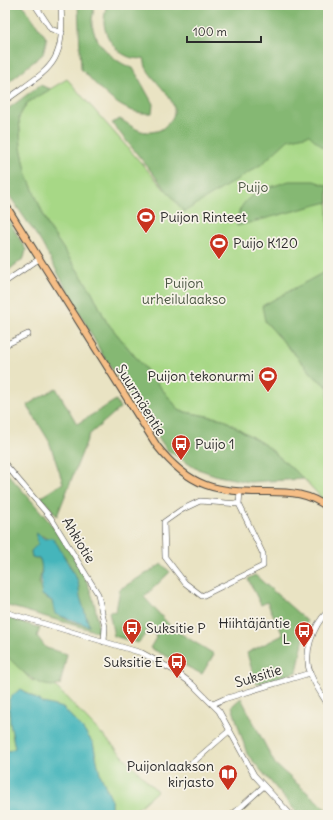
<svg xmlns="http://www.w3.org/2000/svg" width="333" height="820" font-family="Delius,sans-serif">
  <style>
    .green { fill: #a7d886; stroke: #698258 }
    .forest { fill: #85b873; stroke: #58724f; fill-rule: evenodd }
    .water { fill: #45b5bb; stroke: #387073 }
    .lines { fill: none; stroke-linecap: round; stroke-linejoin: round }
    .minor-casing { stroke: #484742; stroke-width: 6 }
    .major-casing { stroke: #484742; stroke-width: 8 }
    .minor { stroke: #fff; stroke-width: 5 }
    .major { stroke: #f5be86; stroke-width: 6 }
    .labels { text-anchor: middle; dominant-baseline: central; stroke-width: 3.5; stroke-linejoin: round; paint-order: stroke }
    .park-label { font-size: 14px; fill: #4a5642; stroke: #f7f3e8 }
    .poi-label { font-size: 14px; fill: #2b2b2b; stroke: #f7f3e8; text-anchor: start }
    .street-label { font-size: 14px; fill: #2b2b2b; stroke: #f7f3e8 }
  </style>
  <rect width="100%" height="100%" fill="#f7f3e8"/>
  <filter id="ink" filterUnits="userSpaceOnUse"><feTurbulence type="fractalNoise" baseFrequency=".025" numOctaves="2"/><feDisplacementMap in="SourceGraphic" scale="8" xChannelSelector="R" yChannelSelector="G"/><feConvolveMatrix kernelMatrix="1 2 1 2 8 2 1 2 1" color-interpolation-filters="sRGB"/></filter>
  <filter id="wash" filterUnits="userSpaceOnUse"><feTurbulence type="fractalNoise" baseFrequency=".012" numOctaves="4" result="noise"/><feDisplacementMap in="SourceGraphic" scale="16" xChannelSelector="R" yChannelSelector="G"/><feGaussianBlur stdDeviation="0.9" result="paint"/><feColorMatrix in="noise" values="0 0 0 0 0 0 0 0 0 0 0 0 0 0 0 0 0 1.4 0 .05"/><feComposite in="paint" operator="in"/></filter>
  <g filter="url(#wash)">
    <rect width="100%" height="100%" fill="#e9e3c3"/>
    <g class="green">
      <path d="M269,5H328V381L265,321L315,377L328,387L327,504L304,479L268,447L223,419L180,411L106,321L92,292L48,226L27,175L21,147L19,117L27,103L67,79L165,190Z"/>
      <path d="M5,654L31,680L55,686L157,791L130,815H111V799L100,774L93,743L82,728L63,708L43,703L21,689L10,723L15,748L9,751L5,750Z"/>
    </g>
    <g class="forest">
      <path d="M5,5H23L47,39L43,54L5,85Z"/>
      <path d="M78,5H95C94,10 92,16 92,21C92,42 115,63 133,68L153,104L152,113C121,116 101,89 81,69Z"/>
      <path d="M106,5H328V152L309,135L288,140L262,164L184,212L112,123L120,119C135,128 142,136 160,130C164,128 166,125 169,122C187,105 153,83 146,67C145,65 145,61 144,58C124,63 104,41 104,21C104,16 106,10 106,5Z"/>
      <path d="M40,85L51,89L27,103L19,117L21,147L27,175L48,226L92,292L106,321L180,411L223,419L268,447L304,479L249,482L218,476L195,468L167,450L102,354L41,242L5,189V111Z"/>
      <path d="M289,181H314L328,186V202L237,226C236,195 265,189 289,181Z"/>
      <path d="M5,214L26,250L24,258L5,273Z"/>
      <path d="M328,270V387L315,377L265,321L262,306Z"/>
      <path d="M56,388L77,424L116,400L120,408L89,435L57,516L41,497L63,483L49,441L27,405Z"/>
      <path d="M5,471C44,515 98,570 98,632L5,605ZM36,536H43L47,539L62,553L67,560L78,581L80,597L89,626C74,623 55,619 52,601L43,596L39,584L42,566L40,559L32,557L31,551L38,544Z"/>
      <path d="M162,564L170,572L144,597L173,629L214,654L202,674L150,648L157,636L149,630L138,643L114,636L109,612L116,611L120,589Z"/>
      <path d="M255,575L307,621L297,672L256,684L247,653L283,635L267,602L261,605L248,579Z"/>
      <path d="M5,617L40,628L37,636L46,648L67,654L60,685C38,691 19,668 5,654Z"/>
      <path d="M241,698L275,764L328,811V815H299L247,754L232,706Z"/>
    </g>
    <g class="water">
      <path d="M36,533L45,539L52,538L57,544L78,581L80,597L89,626L55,614L52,601L42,595C39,582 44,571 40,559L32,557L31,551L38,544Z"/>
      <path d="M20,689L43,703L63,708L82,728L93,743L100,774L111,799V815H5V750L9,751L15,748L10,723L9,699Z"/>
    </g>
  </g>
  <g filter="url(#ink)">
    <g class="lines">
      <g class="minor-casing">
        <g id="minor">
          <path d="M35,5L51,29L62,33"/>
          <path d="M5,101C51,67 65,66 61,5"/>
          <path d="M5,282L39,259"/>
          <path d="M5,345L28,334"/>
          <path d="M5,464L51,518L98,594L105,627L104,642"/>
          <path d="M239,504L263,554V566L202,596L185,583L165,557L164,522L181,510L200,501L239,504L240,491"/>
          <path d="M328,611C313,626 302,654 311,675C315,685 322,695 328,705"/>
          <path d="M5,612L142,653L175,671L192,684L219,711L254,775L291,815"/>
          <path d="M213,704L224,699L310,673"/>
          <path d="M190,765L229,731"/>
          <path d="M232,815L264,786"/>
        </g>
      </g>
      <g class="major-casing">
        <path id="major" d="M5,204L157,446C190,488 216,492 267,492C290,492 310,493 328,508"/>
      </g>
      <use href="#minor" class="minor"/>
      <use href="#major" class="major"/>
    </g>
  </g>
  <defs>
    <g id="stadium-pin" transform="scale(1)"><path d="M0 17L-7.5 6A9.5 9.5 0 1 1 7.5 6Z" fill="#c8321e" stroke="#f7f3e8"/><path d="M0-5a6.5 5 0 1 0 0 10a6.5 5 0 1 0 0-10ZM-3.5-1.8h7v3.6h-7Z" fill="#fff"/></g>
    <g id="bus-pin" transform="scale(1)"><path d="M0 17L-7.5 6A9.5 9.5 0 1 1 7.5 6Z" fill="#c8321e" stroke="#f7f3e8"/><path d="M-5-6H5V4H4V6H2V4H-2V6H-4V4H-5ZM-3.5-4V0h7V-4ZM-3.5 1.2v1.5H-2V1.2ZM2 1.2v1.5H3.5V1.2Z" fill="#fff"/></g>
    <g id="library-pin" transform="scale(1)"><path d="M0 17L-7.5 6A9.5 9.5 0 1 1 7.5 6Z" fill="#c8321e" stroke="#f7f3e8"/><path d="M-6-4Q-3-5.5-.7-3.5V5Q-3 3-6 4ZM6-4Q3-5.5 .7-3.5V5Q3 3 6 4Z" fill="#fff"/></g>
  </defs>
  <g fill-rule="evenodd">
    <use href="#stadium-pin" x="146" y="217"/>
    <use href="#stadium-pin" x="219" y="243"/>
    <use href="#stadium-pin" x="268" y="376"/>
    <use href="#bus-pin" x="181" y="444"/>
    <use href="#bus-pin" x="132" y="628"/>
    <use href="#bus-pin" x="304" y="631"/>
    <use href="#bus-pin" x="177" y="662"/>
    <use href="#library-pin" x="228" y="774"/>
  </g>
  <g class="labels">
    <g class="park-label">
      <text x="253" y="187">Puijo</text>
      <text x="184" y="283">Puijon<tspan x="184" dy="16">urheilulaakso</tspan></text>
    </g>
    <g class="poi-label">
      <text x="160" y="217">Puijon Rinteet</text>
      <text x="233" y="243">Puijo K120</text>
      <text x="254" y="376" text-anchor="end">Puijon tekonurmi</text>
      <text x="195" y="444">Puijo 1</text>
      <text x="290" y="623" text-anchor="end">Hiihtäjäntie<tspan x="290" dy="16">L</tspan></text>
      <text x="146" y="628">Suksitie P</text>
      <text x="163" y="662" text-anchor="end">Suksitie E</text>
      <text x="214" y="766" text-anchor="end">Puijonlaakson<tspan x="214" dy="16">kirjasto</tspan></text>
    </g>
    <g class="street-label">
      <text transform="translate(141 400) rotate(58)">Suurmäentie</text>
      <text transform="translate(79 540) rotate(59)">Ahkiotie</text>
      <text transform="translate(258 676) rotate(-17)">Suksitie</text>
    </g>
  </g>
  <rect width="333" height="820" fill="none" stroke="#f7f3e8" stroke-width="20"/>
  <path d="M187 36v6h74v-6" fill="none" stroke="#2b2b2b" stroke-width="2"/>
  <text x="193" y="36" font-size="12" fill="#2b2b2b" stroke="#f7f3e8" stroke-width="3" paint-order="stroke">100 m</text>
</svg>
